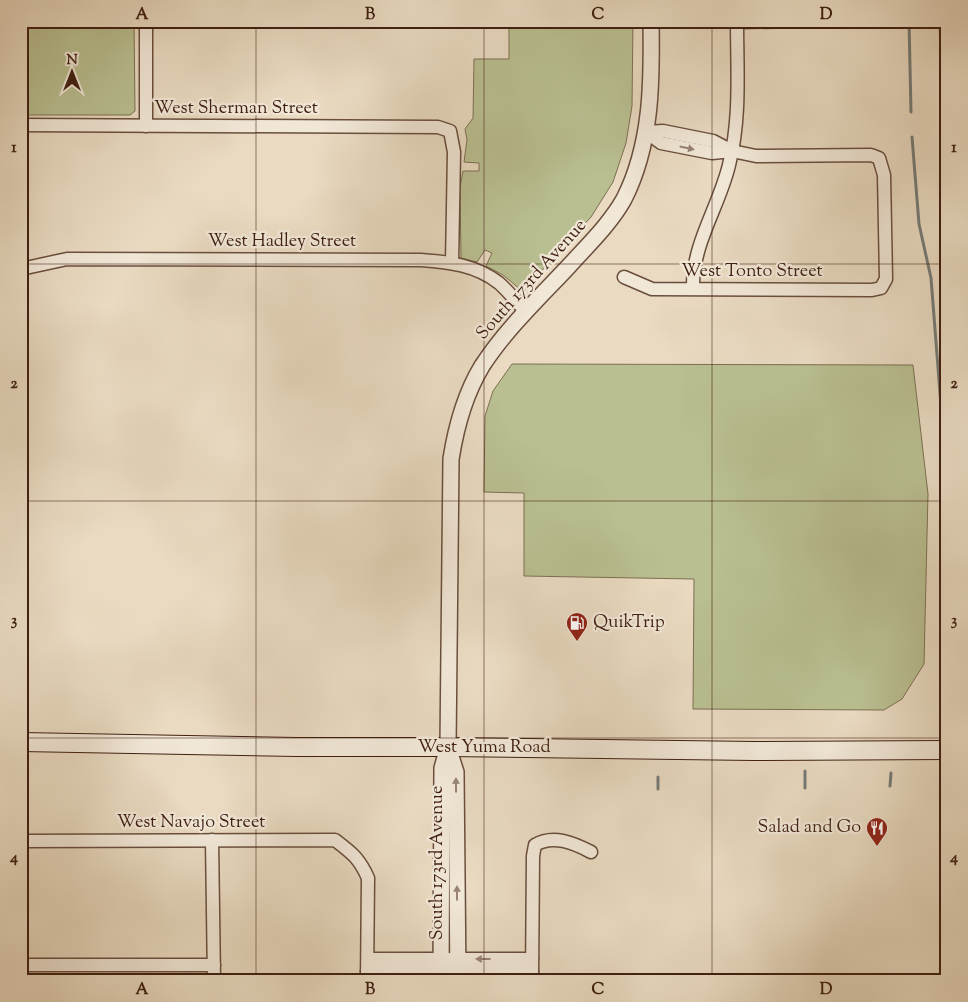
<svg xmlns="http://www.w3.org/2000/svg" width="968" height="1002" font-family="'Sorts Mill Goudy',serif">
  <style>
    .green { fill: #b9bf91; stroke: #7c6f51 }
    .lines { fill: none; stroke-linecap: round; stroke-linejoin: round }
    .stream { stroke: #757b76; stroke-width: 3 }
    .minor-casing { stroke: #6a4e3d; stroke-width: 15 }
    .tertiary-casing { stroke: #6a4e3d; stroke-width: 18 }
    .secondary-casing { stroke: #3f1f11; stroke-width: 20 }
    .minor { stroke: #f1e7d7; stroke-width: 12 }
    .tertiary { stroke: #f1e7d7; stroke-width: 15 }
    .secondary { stroke: #f1e7d7; stroke-width: 18 }
    .oneway { fill: #988374 }
    .grid { fill: none; stroke: #3f1f11; stroke-width: 1; stroke-opacity: 0.55 }
    .labels { text-anchor: middle; dominant-baseline: central; stroke-width: 4.5; stroke-linejoin: round; paint-order: stroke }
    .street-label { font-size: 18px; fill: #3f1f11; stroke: #f1e7d7 }
    .poi-label { font-size: 18px; fill: #3f1f11; stroke: #f1e7d7; text-anchor: start }
    .neatline { fill: none; stroke: #3f1f11; stroke-width: 2 }
    .grid-label { font-size: 16px; text-anchor: middle; font-weight: bold; fill: #3f1f11 }
  </style>
  <rect width="100%" height="100%" fill="#e9dac1"/>
  <filter id="stains"><feTurbulence type="fractalNoise" baseFrequency=".004" numOctaves="4"/><feColorMatrix values="0 0 0 0 .2 0 0 0 0 .09 0 0 0 0 .02 0 0 0 .5 -.17"/></filter>
  <radialGradient id="worn" r=".72"><stop offset=".6" stop-color="#630" stop-opacity="0"/><stop offset="1" stop-color="#630" stop-opacity=".3"/></radialGradient>
  <g class="green">
    <path d="M21,21H134L135,111L130,115H21Z"/>
    <path d="M509,21H550L551,25L560,24V21H633L632,106L626,143L613,182L591,217L535,278L530,288L521,290L503,275L486,266L492,253L485,250L477,262L461,258L460,187L463,171H479V163L464,162L467,140L465,129L473,118L474,59H509Z"/>
    <path d="M939,21H947V117H942Z"/>
    <path d="M512,364L913,365L928,494L924,664L902,699L884,710L693,709L694,579L524,576V493L484,492L485,416L493,391Z"/>
  </g>
  <g class="lines">
    <g class="stream">
      <path d="M909,21L911,112"/>
      <path d="M912,137L919,224L931,278L947,483"/>
      <path d="M805,771V788"/>
      <path d="M658,777V789"/>
      <path d="M890,786L891,773"/>
    </g>
    <g class="minor-casing">
      <g id="minor">
        <path d="M737,22L807,21"/>
        <path d="M21,125L438,127L450,131L454,152L452,263"/>
        <path d="M146,126V21"/>
        <path d="M646,132L661,143L712,153L732,151"/>
        <path d="M21,269L67,259L421,260C449,262 476,265 499,283C508,291 517,302 526,312"/>
        <path d="M624,277L652,289L872,290L881,288L886,279L884,175L879,158L871,155L756,156L732,151L713,141L663,131L646,132"/>
        <path d="M693,288C692,244 719,207 729,165C741,118 737,69 737,21"/>
        <path d="M212,840L214,981"/>
        <path d="M21,841L335,840C352,853 359,858 368,878L367,981"/>
        <path d="M368,959H532"/>
        <path d="M21,965H214"/>
        <path d="M367,971H532"/>
        <path d="M532,981L533,856L535,845C553,834 574,843 591,852"/>
      </g>
    </g>
    <g class="tertiary-casing">
      <g id="tertiary">
        <path d="M448,747L456,772L458,981"/>
        <path d="M441,981L442,768L448,747L451,459C456,427 465,394 482,366C506,329 539,298 569,266C588,245 610,224 624,199C652,144 652,81 651,21"/>
      </g>
    </g>
    <g class="secondary-casing">
      <path id="secondary" d="M21,742L297,747H448L753,751L947,750"/>
    </g>
    <use href="#minor" class="minor"/>
    <use href="#tertiary" class="tertiary"/>
    <use href="#secondary" class="secondary"/>
  </g>
  <defs><path id="oneway-solid" d="M-6-.8H1V-3.2L6.5 0L1 3.2V.8H-6Z" transform="scale(1.25)"/></defs>
  <g class="oneway">
    <use href="#oneway-solid" transform="translate(687 148) rotate(12)"/>
    <use href="#oneway-solid" transform="translate(456 785) rotate(-90)"/>
    <use href="#oneway-solid" transform="translate(457 893) rotate(-90)"/>
    <use href="#oneway-solid" transform="translate(483 959) rotate(180)"/>
  </g>
  <path class="grid" d="M256,21V981M484,21V981M712,21V981M21,264H947M21,501H947M21,738H947"/>
  <defs>
    <g id="fuel-pin" transform="scale(1.125)"><path d="M0 17L-7.5 6A9.5 9.5 0 1 1 7.5 6Z" fill="#8f2418" stroke="#f1e7d7"/><path d="M-5.5-6h7V0h2V4h1.3V-2.5L3-4.5l.8-.8L6-3V5H2.5V1h-1V6h-7ZM-4.2-4.7v3.2H.2V-4.7Z" fill="#fff"/></g>
    <g id="restaurant-pin" transform="scale(1.125)"><path d="M0 17L-7.5 6A9.5 9.5 0 1 1 7.5 6Z" fill="#8f2418" stroke="#f1e7d7"/><path d="M-5-6h1v4h1v-4h1v4h1v-4h1v5L-1.5 .5V6h-2V.5L-5-1ZM5-6V6H3V1.5H1.5Q1.5-4 5-6Z" fill="#fff"/></g>
  </defs>
  <g fill-rule="evenodd">
    <use href="#fuel-pin" x="577" y="623"/>
    <use href="#restaurant-pin" x="877" y="828"/>
  </g>
  <g class="labels">
    <g class="street-label">
      <text x="236" y="109">West Sherman Street</text>
      <text x="282" y="242">West Hadley Street</text>
      <text x="752" y="272">West Tonto Street</text>
      <text transform="translate(532 280) rotate(-48)">South 173rd Avenue</text>
      <text x="484" y="748">West Yuma Road</text>
      <text x="191" y="823">West Navajo Street</text>
      <text transform="translate(438 863) rotate(-90)">South 173rd Avenue</text>
    </g>
    <g class="poi-label">
      <text x="593" y="623">QuikTrip</text>
      <text x="861" y="828" text-anchor="end">Salad and Go</text>
    </g>
  </g>
  <rect width="968" height="1002" fill="none" stroke="#e9dac1" stroke-width="55"/>
  <g transform="translate(72 72)" stroke="#f1e7d7" stroke-width="4" paint-order="stroke">
  <path d="M0-4L9 19L0 12L-9 19Z" fill="#3f1f11"/>
  <text y="-8" font-size="14" font-weight="bold" text-anchor="middle" fill="#3f1f11">N</text>
  </g>
  <rect x="28" y="28" width="912" height="946" class="neatline"/>
  <g class="grid-label">
    <text x="142" y="19">A</text>
    <text x="370" y="19">B</text>
    <text x="598" y="19">C</text>
    <text x="826" y="19">D</text>
    <text x="14" y="152">1</text>
    <text x="954" y="152">1</text>
    <text x="14" y="388">2</text>
    <text x="954" y="388">2</text>
    <text x="14" y="625">3</text>
    <text x="954" y="625">3</text>
    <text x="14" y="862">4</text>
    <text x="954" y="862">4</text>
    <text x="142" y="994">A</text>
    <text x="370" y="994">B</text>
    <text x="598" y="994">C</text>
    <text x="826" y="994">D</text>
  </g>
  <rect width="100%" height="100%" filter="url(#stains)"/>
  <rect width="100%" height="100%" fill="url(#worn)"/>
</svg>
